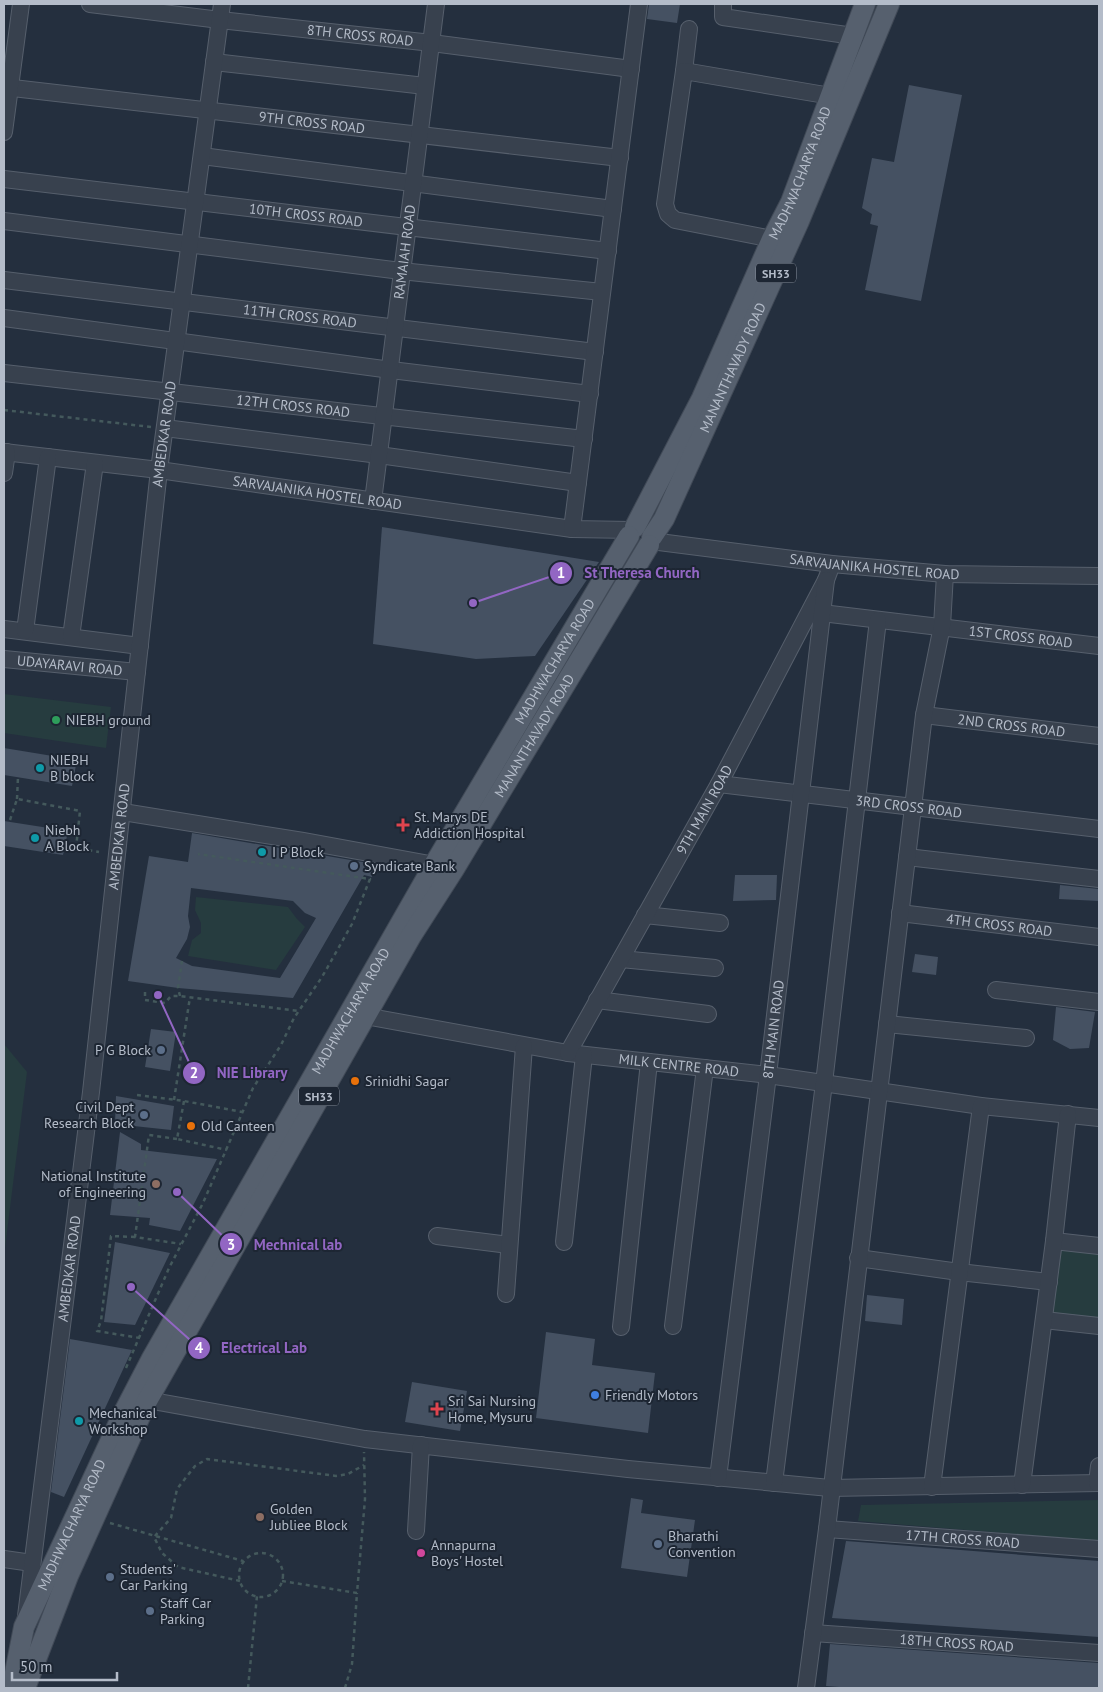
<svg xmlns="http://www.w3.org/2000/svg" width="1103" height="1692" font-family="'PT Sans',sans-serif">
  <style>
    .green { fill: #263c3f }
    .building { fill: #455162; fill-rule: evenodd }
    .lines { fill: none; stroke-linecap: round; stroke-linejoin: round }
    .minor-casing { stroke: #565f6c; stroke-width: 18 }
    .major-casing { stroke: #414a57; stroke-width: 22 }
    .path { stroke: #44595c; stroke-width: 2.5; stroke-dasharray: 4 4; stroke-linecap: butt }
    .minor { stroke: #38414e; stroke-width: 16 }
    .major { stroke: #56606e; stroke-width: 20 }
    .leisure-dot { fill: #2e9e5b; stroke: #1d2633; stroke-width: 2 }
    .culture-dot { fill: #0f9aa8; stroke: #1d2633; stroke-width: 2 }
    .health-dot { fill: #e0444e; stroke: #1d2633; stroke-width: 2 }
    .service-dot { fill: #5c6f8a; stroke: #1d2633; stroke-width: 2 }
    .food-dot { fill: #e8710a; stroke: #1d2633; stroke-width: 2 }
    .education-dot { fill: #8d6e63; stroke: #1d2633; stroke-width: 2 }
    .shop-dot { fill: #3f7fe0; stroke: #1d2633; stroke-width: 2 }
    .hotel-dot { fill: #d1479c; stroke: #1d2633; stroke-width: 2 }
    .labels { text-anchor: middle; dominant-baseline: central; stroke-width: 4; stroke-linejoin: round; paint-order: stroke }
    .shield { fill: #1d2633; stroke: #878f9c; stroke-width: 1 }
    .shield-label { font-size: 12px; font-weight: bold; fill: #b4bcc9 }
    .street-label { font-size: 14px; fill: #b4bcc9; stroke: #1d2633 }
    .poi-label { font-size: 14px; fill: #b4bcc9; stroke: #1d2633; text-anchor: start }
    .leader { fill: none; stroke: #9266c3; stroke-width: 2 }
    .callout-dot { fill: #9266c3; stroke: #1d2633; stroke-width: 2 }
    .mark-label { font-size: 15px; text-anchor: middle; font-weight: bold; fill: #fff }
    .callout-label { font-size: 15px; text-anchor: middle; font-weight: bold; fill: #9266c3; stroke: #1d2633; stroke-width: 4; stroke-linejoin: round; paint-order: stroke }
  </style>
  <rect width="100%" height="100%" fill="#242f3e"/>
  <g class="green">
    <path d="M4,694L111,707L106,748L4,733Z"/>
    <path d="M196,897L288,907L297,919L305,927L276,970L188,956L192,940L201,933V923L195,910Z"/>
    <path d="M4,1044L27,1072L4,1256Z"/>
    <path d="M1057,1246L1099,1251V1321L1049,1315Z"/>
    <path d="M1099,1500V1541L858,1521L861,1505Z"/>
  </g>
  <g class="building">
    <path d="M649,4H680L677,23L647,19Z"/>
    <path d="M909,85L962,95L921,301L865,290L878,226L870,224L872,214L862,208L872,158L894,162Z"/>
    <path d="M382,527L599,562L535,656L476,659L373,644Z"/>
    <path d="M4,748L77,760L72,786L4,775Z"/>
    <path d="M4,821L68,831L63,855L4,846Z"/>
    <path d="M192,833L374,864L372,877L364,875L293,998L178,988L128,981L149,856L188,862ZM191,888L293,901L305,913L316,918L280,978L192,966L176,958L187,939L190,927L188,916Z"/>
    <path d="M735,875H777L776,900L733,901Z"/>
    <path d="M1060,885L1099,889V901L1059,899Z"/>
    <path d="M915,954L938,957L936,975L912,972Z"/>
    <path d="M1056,1007L1095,1012L1089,1048L1070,1049L1053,1040Z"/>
    <path d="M151,1029L176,1032L170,1071L145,1067Z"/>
    <path d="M116,1096L174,1106L171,1130L115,1124Z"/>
    <path d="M120,1132L141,1144V1150L217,1159L180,1231L149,1225L150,1218L110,1215Z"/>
    <path d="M115,1242L170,1253L135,1325L104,1322Z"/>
    <path d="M867,1295L904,1299L902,1325L865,1321Z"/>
    <path d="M546,1332L595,1339L592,1365L655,1373L648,1433L536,1418Z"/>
    <path d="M70,1339L132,1350L64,1497L51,1492Z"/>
    <path d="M412,1382L467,1391L460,1431L405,1422Z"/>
    <path d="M631,1498L643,1500L641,1513L695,1520L687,1577L621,1568Z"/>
    <path d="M846,1541L1099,1561V1637L832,1618Z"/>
    <path d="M830,1644L1099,1663V1688H852L826,1686Z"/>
  </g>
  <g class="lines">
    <g class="minor-casing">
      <g id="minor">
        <path id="s1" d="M90,4L220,20L432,43L631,69"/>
        <path d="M723,4V17L853,36"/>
        <path d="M214,62L425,86"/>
        <path d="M684,71L689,29"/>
        <path id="s2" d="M4,87L620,158"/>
        <path d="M4,132L21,4"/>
        <path d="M202,156L613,209"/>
        <path id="s3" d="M4,179L608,251"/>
        <path d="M4,221L401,271L602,292"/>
        <path d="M772,239L675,220L668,214L665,204L684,71L831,96"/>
        <path id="s4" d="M4,280L595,352"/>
        <path d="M4,318L391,370L590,394"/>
        <path id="s5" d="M4,373L584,439"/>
        <path d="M165,428L379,455L578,483"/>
        <path id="s6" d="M4,452L159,470L572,529L632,530"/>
        <path d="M4,473L7,452"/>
        <path id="s7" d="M373,501L436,4"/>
        <path d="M572,529L639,4"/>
        <path id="s8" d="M651,541L832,564L945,574L1099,576"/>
        <path id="s9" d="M822,613L1099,646"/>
        <path d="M4,629L140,646"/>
        <path d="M25,631L48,457"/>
        <path d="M71,637L95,463"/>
        <path id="s10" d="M4,659L137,672"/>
        <path id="s11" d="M924,715L1099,736"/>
        <path id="s12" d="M719,784L1099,829"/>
        <path d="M123,812L303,841L446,867"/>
        <path d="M907,857L1099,879"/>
        <path id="s13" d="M900,913L1099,937"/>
        <path d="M645,915L720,923"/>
        <path d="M621,959L715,968"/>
        <path d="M996,990L1099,1002"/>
        <path d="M597,1000L708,1014"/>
        <path id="s14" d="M354,1014L568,1053L768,1075L981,1106L1099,1118"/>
        <path d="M887,1024L1026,1038"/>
        <path id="s15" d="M568,1053L719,784L826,580L832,564"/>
        <path d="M437,1236L509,1245"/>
        <path d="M1054,1241L1099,1246"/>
        <path d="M564,1242L584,1055"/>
        <path d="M858,1258L959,1272L1049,1282"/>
        <path d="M506,1294L524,1046"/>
        <path d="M1044,1320L1099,1326"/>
        <path d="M673,1326L705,1068"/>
        <path d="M621,1327L649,1062"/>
        <path d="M136,1398L365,1439L628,1469L830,1488L1099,1483"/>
        <path id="s16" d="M718,1478L768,1075L826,580"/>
        <path d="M774,1483L824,1083L878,620"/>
        <path d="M1097,1483L1099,1466"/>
        <path d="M1022,1485L1054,1241L1068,1114"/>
        <path d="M932,1487L981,1106"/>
        <path id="s17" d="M827,1529L1099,1549"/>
        <path d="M416,1531L421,1445"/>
        <path d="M4,1559L32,1563"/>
        <path id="s18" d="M26,1616L91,1092L159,470L222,4"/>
        <path id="s19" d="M813,1633L1099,1653"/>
        <path d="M806,1688L827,1529L924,715L942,626L945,574"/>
      </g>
    </g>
    <g class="major-casing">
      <g id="major">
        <path id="s20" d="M635,527L702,398L772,239L791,202L865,4"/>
        <path id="s21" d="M652,537L664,519L799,221L889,4"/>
        <path id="s22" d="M12,1688L24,1627L124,1412L151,1360L434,865L629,536"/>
        <path id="s23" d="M25,1688L68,1576L147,1401L411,936L454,869L649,545"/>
      </g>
    </g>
    <g class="path">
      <path d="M4,410L151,427"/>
      <path d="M17,799L18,777"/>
      <path d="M10,820L17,799L80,811L76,848L99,852"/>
      <path d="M145,992V1000L165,1003L171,996H180L299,1011"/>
      <path d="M180,996L178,988L182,961"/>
      <path d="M137,1095L184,1101L242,1112"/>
      <path d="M174,1100L190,997"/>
      <path d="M184,1101L177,1139L227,1150"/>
      <path d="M177,1139L149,1135L135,1237L181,1244"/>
      <path d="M135,1237L111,1236L101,1321L97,1331L140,1338"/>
      <path d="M126,1368L169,1268L203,1203L253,1088L281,1045L294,1018L322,977L352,924L370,879L198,854"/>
      <path d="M110,1523L243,1561"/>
      <circle cx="261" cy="1575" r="22"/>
      <path d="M240,1581L178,1567L162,1553L154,1537L171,1518L177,1489L195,1466L207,1459L336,1476L348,1474L364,1465"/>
      <path d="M282,1581L357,1593L365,1499L364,1452"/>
      <path d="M248,1688L257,1596"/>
      <path d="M345,1688L352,1664L357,1593"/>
    </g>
    <use href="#minor" class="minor"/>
    <use href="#major" class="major"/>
  </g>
  <circle class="leisure-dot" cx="56" cy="720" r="5"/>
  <g class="culture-dot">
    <circle cx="40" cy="768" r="5"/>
    <circle cx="35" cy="838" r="5"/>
    <circle cx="262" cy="852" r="5"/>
    <circle cx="79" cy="1421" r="5"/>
  </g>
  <g class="health-dot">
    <path d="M400.5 817.5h5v5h5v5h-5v5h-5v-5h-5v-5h5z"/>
    <path d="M434.5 1401.5h5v5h5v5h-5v5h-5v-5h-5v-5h5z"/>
  </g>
  <g class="service-dot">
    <circle cx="354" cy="866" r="5"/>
    <circle cx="161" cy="1050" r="5"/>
    <circle cx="144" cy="1115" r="5"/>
    <circle cx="658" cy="1544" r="5"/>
    <circle cx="110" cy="1577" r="5"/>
    <circle cx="150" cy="1611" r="5"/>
  </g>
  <g class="food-dot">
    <circle cx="355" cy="1081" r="5"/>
    <circle cx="191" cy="1126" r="5"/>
  </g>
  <g class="education-dot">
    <circle cx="156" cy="1184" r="5"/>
    <circle cx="260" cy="1517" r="5"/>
  </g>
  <circle class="shop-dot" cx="595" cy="1395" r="5"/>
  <circle class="hotel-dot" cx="421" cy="1553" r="5"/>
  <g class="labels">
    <g class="shield">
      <rect x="756" y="263.5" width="40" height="19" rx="4"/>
      <rect x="299" y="1086.5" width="40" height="19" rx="4"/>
    </g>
    <g class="shield-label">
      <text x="776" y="273">SH33</text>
      <text x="319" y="1096">SH33</text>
    </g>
    <g class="street-label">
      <text stroke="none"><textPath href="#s1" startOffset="272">8TH CROSS ROAD</textPath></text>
      <text stroke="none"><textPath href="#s2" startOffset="310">9TH CROSS ROAD</textPath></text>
      <text stroke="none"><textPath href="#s20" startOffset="391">MADHWACHARYA ROAD</textPath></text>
      <text stroke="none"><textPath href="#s3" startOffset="304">10TH CROSS ROAD</textPath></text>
      <text stroke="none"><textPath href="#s7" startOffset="251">RAMAIAH ROAD</textPath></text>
      <text stroke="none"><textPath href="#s4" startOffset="298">11TH CROSS ROAD</textPath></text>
      <text stroke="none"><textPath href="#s21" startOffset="188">MANANTHAVADY ROAD</textPath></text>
      <text stroke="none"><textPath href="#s5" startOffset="291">12TH CROSS ROAD</textPath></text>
      <text stroke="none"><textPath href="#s18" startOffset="1190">AMBEDKAR ROAD</textPath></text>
      <text stroke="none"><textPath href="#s6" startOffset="316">SARVAJANIKA HOSTEL ROAD</textPath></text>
      <text stroke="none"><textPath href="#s8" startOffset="225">SARVAJANIKA HOSTEL ROAD</textPath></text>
      <text stroke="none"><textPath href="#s9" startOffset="200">1ST CROSS ROAD</textPath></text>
      <text stroke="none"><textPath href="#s22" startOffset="1165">MADHWACHARYA ROAD</textPath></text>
      <text stroke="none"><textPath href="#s10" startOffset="66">UDAYARAVI ROAD</textPath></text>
      <text stroke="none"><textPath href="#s11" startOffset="88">2ND CROSS ROAD</textPath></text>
      <text stroke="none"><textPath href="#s23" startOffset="1082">MANANTHAVADY ROAD</textPath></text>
      <text stroke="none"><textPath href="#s12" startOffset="191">3RD CROSS ROAD</textPath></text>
      <text stroke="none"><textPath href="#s15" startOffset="279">9TH MAIN ROAD</textPath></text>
      <text stroke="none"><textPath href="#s18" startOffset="785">AMBEDKAR ROAD</textPath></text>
      <text stroke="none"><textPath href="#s13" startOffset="100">4TH CROSS ROAD</textPath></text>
      <text stroke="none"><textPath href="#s22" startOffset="760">MADHWACHARYA ROAD</textPath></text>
      <text stroke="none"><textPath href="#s16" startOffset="452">8TH MAIN ROAD</textPath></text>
      <text stroke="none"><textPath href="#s14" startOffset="329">MILK CENTRE ROAD</textPath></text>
      <text stroke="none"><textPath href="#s18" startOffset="350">AMBEDKAR ROAD</textPath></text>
      <text stroke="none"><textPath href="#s22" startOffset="175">MADHWACHARYA ROAD</textPath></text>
      <text stroke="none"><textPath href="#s17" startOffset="136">17TH CROSS ROAD</textPath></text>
      <text stroke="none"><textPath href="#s19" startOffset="144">18TH CROSS ROAD</textPath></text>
    </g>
    <g class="poi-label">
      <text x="66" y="720">NIEBH ground</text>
      <text x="50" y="760">NIEBH<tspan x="50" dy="16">B block</tspan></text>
      <text x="414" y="817">St. Marys DE<tspan x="414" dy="16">Addiction Hospital</tspan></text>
      <text x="45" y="830">Niebh<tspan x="45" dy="16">A Block</tspan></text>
      <text x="272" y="852">I P Block</text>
      <text x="364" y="866">Syndicate Bank</text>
      <text x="151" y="1050" text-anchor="end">P G Block</text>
      <text x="365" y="1081">Srinidhi Sagar</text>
      <text x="134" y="1107" text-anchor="end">Civil Dept<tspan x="134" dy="16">Research Block</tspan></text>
      <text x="201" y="1126">Old Canteen</text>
      <text x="146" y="1176" text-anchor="end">National Institute<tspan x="146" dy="16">of Engineering</tspan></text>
      <text x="605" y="1395">Friendly Motors</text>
      <text x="448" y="1401">Sri Sai Nursing<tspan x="448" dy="16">Home, Mysuru</tspan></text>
      <text x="89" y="1413">Mechanical<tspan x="89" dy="16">Workshop</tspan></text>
      <text x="270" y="1509">Golden<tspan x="270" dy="16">Jubliee Block</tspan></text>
      <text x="668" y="1536">Bharathi<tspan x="668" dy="16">Convention</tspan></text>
      <text x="431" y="1545">Annapurna<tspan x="431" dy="16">Boys' Hostel</tspan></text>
      <text x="120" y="1569">Students'<tspan x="120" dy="16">Car Parking</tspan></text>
      <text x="160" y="1603">Staff Car<tspan x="160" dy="16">Parking</tspan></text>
    </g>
  </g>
  <path class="leader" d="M473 603L561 573M158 995L194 1073M177 1192L231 1244M131 1287L199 1348"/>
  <g class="callout-dot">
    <circle cx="473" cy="603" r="5"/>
    <circle cx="158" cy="995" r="5"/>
    <circle cx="177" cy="1192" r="5"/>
    <circle cx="131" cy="1287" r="5"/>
    <circle cx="561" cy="573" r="12"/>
    <circle cx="194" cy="1073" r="12"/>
    <circle cx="231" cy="1244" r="12"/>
    <circle cx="199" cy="1348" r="12"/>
  </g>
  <g class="mark-label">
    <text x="561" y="578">1</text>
    <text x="194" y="1078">2</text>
    <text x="231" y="1250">3</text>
    <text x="199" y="1353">4</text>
  </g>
  <g class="callout-label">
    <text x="642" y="578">St Theresa Church</text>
    <text x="252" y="1078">NIE Library</text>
    <text x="298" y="1250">Mechnical lab</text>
    <text x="264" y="1353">Electrical Lab</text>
  </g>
  <rect width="1103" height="1692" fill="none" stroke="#b4bcc9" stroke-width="10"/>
  <path d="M12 1672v8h105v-8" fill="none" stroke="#b4bcc9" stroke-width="2.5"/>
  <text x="20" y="1672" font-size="15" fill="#b4bcc9" stroke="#1d2633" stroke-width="4" paint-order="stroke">50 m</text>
</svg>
